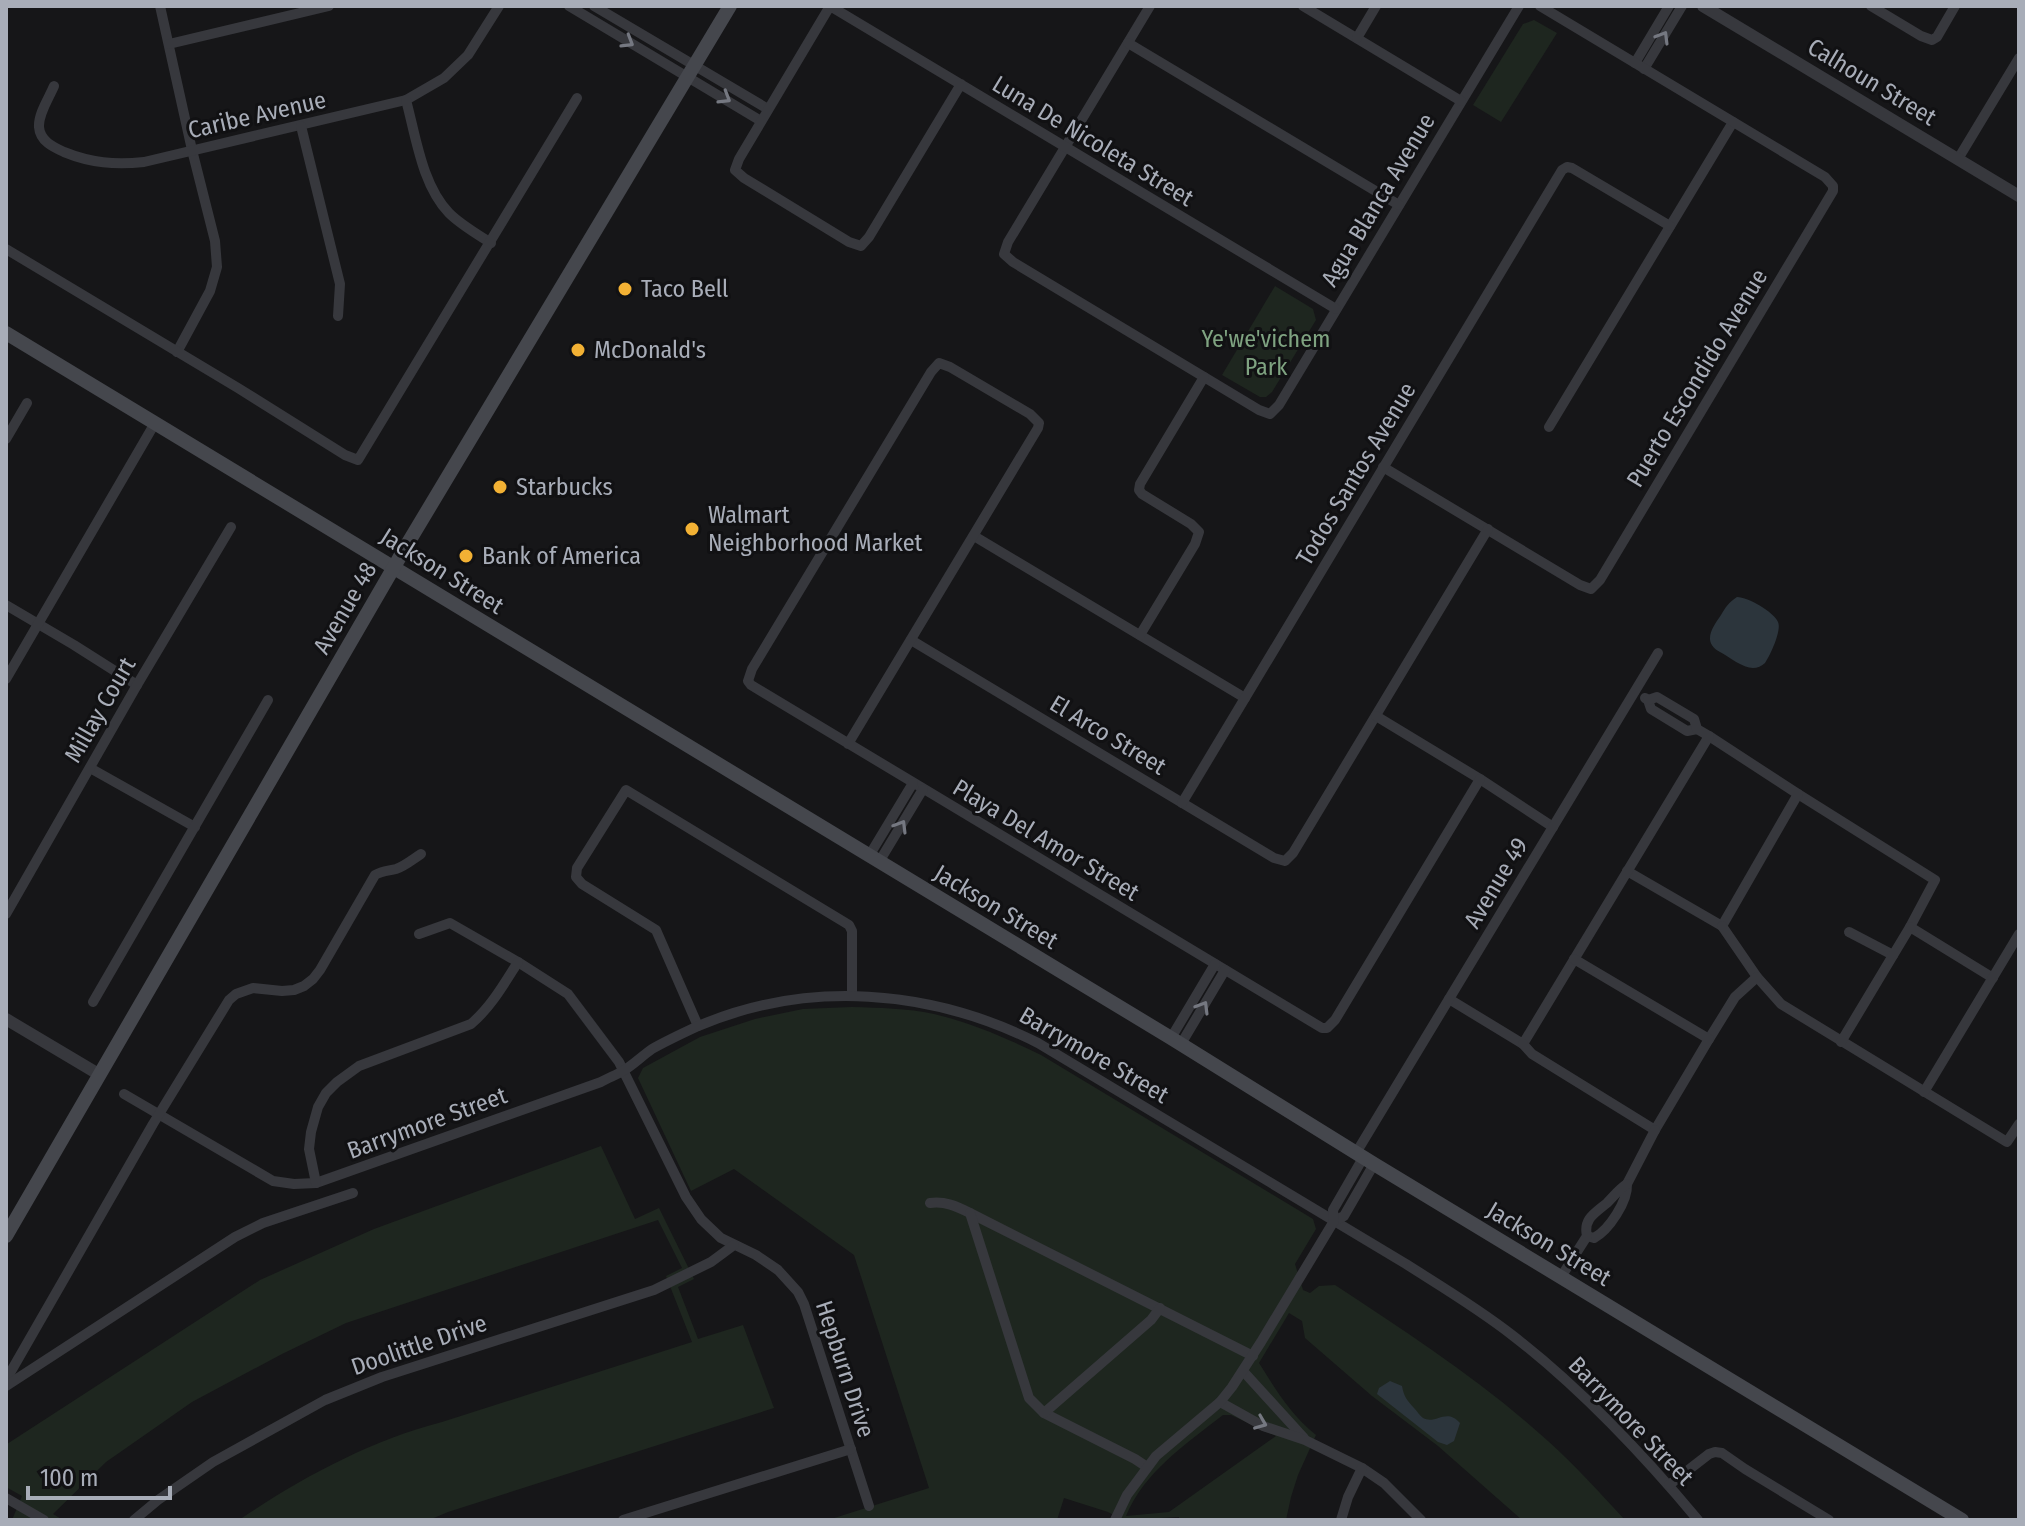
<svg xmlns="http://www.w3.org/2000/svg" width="2025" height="1526" font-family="'Fira Sans Condensed',sans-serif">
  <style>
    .green { fill: #1e261f; fill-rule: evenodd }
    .water { fill: #2c353c }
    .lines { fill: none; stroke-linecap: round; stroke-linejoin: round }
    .minor { stroke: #37383d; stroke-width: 10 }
    .tertiary { stroke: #37383d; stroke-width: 12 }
    .secondary { stroke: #45474d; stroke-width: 14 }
    .oneway { stroke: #757881 }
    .poi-dot { fill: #f2b134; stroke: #111113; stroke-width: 3 }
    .labels { text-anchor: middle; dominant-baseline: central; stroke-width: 6; stroke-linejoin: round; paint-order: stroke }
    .street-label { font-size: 24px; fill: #a8adb8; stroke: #111113 }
    .poi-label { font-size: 24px; fill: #a8adb8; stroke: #111113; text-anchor: start }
    .park-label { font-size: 24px; fill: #7fa381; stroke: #111113 }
  </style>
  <rect width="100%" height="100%" fill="#161618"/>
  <g class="green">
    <path d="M1534,20L1557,33L1501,122L1473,105L1523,24Z"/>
    <path d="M1275,286L1313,309L1316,320L1272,392L1266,397H1260L1222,375Z"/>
    <path d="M852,1007C879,1008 907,1008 934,1014C972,1023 1006,1038 1041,1055L1313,1219L1316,1229L1295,1264L1303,1290L1310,1293L1319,1286L1335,1285C1408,1333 1482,1381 1548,1441C1575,1465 1600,1493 1625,1520H1522L1438,1446L1372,1396L1305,1338L1302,1321L1289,1313L1259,1363C1276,1390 1291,1415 1316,1435L1298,1475L1291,1497L1286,1520H1179V1517L1123,1520L1108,1512L1064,1498L1057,1520H828L929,1488L854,1255L734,1169L691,1191L638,1078L643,1068L700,1037L755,1019L803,1009ZM1223,1415H1231L1276,1436L1169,1512L1126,1516C1144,1472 1187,1443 1223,1415Z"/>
    <path d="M601,1146L635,1219L659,1208L694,1279L678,1287L698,1339L743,1325L774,1408L448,1512L429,1520H239C301,1478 369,1441 442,1422L692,1342L666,1276L682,1268L658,1220L346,1323L282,1354L192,1402L106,1462L53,1514L63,1520H12L22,1496L6,1487L7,1444L260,1280L374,1229Z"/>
  </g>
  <g class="water">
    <path d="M1737,597C1748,597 1774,612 1778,622C1782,630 1770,656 1765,663C1762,666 1757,668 1753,668C1743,668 1729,657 1720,652C1702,642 1712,628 1721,615C1725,608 1729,602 1737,597Z"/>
    <path d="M1390,1381L1402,1386C1404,1397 1407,1400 1414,1408C1417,1411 1420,1416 1423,1418C1436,1425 1446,1407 1460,1423L1454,1441L1447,1445L1438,1442L1377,1394L1379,1388Z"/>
  </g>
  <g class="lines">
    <g class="minor">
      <path d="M160,6L192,150L215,241L217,267L210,291L177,352"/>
      <path d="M569,6L761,121"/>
      <path d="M594,6L768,109"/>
      <path d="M1150,6L1008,242L1004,254L1013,262L1259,410L1270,414L1279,405L1519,6"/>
      <path d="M1303,6L1461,101"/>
      <path d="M1871,6L1921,36L1932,40L1937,37L1955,6"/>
      <path d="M1357,38L1376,6"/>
      <path d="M1128,43L1399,205"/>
      <path d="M169,44L329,6"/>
      <path d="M1635,63L1669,6"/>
      <path d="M1644,69L1682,6"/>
      <path d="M961,84L869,237L861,246L849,242L744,178L735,170L739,159L830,6L1336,309"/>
      <path d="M54,86C49,98 38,114 39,127C40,141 53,147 64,152C91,163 115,165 144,162L406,100L444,78L468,55L499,6"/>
      <path d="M406,100C416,137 422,185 449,213C461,225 477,234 491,243"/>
      <path d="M301,126L340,284L338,316"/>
      <path d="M1958,159L2019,58"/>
      <path d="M6,249L238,388L345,455L358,460L577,98"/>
      <path d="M1549,427L1733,122"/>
      <path d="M6,439L27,403"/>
      <path d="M1383,467L1580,585L1591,589L1600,580L1833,191V186L1825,177L1540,6"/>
      <path d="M974,536L1245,698"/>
      <path d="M6,605L74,645L137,685"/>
      <path d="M1140,635L1195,544L1199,532L1191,524L1142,494L1139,490L1140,484L1204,377"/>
      <path d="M911,640L1274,858L1285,861L1293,853L1488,529"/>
      <path d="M6,679L155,423"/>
      <path d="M1645,698L1648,700L1651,709L1687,731L1697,729"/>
      <path d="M1376,716L1480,779L1553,827"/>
      <path d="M848,744L1038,428L1039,423L1030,414L950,367L939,363L931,372L752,669L748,681L751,685L1322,1028H1327L1335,1020L1480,779"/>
      <path d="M90,768L195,827"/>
      <path d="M1798,794L1935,880L1910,927"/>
      <path d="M1182,803L1562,170L1567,167L1572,168L1670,226"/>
      <path d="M869,856L913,783"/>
      <path d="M879,862L923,789"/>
      <path d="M1627,871L1722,926L1798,794L1709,736"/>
      <path d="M6,914L137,685L231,527"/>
      <path d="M1722,926L1757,977L1781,1004L2007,1142L2019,1124"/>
      <path d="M1849,932L1893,955"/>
      <path d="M419,934L450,923L518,962L568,994L619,1062L686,1197L701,1219L721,1238L756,1255L778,1270L798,1292L804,1304L869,1506"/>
      <path d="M1449,999L1523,1044L1709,736L1697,729L1694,719L1657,697L1648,700"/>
      <path d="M93,1002L268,700"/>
      <path d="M698,1026L656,930L582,884L576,877L577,868L626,790L849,925L852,931V995"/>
      <path d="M1171,1038L1215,964"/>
      <path d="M1709,1039L1735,997L1757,977"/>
      <path d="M1841,1042L1910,927L1993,978"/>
      <path d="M1181,1044L1225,970"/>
      <path d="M1523,1044L1532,1054L1655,1130L1709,1039L1574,959"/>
      <path d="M1924,1092L2019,934"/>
      <path d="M124,1094L273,1181L294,1184L316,1183L601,1082C608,1078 616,1075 623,1071C633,1065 642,1056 652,1049C666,1041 681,1034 696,1027C807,979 931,989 1038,1043L1406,1264C1442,1287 1479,1309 1512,1335C1582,1389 1642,1453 1698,1520"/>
      <path d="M1356,1153L1658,653"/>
      <path d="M316,1183L309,1149L311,1132L318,1107L326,1093L337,1082L359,1066L471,1024C491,1007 504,984 518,962"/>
      <path d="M930,1203C945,1201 956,1206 970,1213L1253,1356"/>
      <path d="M970,1213L1029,1398L1044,1413L1135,1459L1147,1467"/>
      <path d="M1334,1221L1344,1216L1374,1164"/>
      <path d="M1587,1236L1594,1238C1609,1230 1628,1201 1627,1184L1655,1130"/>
      <path d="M1561,1277L1587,1236C1583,1219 1595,1213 1607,1203C1614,1196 1619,1189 1627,1184"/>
      <path d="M1243,1371L1304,1438"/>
      <path d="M6,1380L153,1124L229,1000L236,994L253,988L282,991L294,990L304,986L313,979L320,970L375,875C382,871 388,871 396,869C405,866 413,859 421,854"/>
      <path d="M6,1386L235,1237L263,1223L353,1193"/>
      <path d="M1220,1402L1263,1426L1305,1440L1362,1468L1384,1483L1421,1520"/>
      <path d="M1044,1413L1151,1320L1160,1308"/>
      <path d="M1669,1485L1709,1454L1715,1452L1722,1453L1745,1469L1829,1520"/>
      <path d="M6,1498L44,1520"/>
      <path d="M134,1520L158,1500L213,1462L325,1400L382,1377L654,1290L711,1262L734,1245"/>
      <path d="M623,1520L851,1449"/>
      <path d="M1115,1520L1127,1495L1156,1456L1220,1402L1232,1387L1261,1342L1334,1221L1333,1210L1363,1158"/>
      <path d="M1341,1520L1348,1497L1362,1468"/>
    </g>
    <g class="tertiary">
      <path d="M1703,6L2019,196"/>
      <path d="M6,1019L100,1075"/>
    </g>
    <g class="secondary">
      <path d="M6,333L1171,1038L1374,1164L1962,1520"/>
      <path d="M6,1236L405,548L730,6"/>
    </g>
  </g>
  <defs><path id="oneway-chevron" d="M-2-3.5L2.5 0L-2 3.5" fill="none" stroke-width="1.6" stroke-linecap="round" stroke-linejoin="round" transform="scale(2)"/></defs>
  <g class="oneway">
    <use href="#oneway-chevron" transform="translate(1663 37) rotate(-59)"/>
    <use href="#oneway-chevron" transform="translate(628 42) rotate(31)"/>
    <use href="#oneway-chevron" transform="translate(725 98) rotate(31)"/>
    <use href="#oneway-chevron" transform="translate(901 826) rotate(-59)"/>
    <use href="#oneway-chevron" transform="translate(1203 1007) rotate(-59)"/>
    <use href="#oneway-chevron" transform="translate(1261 1423) rotate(22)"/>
  </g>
  <g class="poi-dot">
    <circle cx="625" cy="289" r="8"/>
    <circle cx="578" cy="350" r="8"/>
    <circle cx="500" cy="487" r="8"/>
    <circle cx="692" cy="529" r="8"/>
    <circle cx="466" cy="556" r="8"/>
  </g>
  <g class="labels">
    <g class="street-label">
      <text transform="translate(1872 82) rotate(31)">Calhoun Street</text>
      <text transform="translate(257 115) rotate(-13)">Caribe Avenue</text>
      <text transform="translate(1093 141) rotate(31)">Luna De Nicoleta Street</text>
      <text transform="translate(1378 200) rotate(-59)">Agua Blanca Avenue</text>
      <text transform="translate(1697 378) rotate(-59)">Puerto Escondido Avenue</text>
      <text transform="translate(1356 474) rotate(-59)">Todos Santos Avenue</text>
      <text transform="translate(442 571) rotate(32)">Jackson Street</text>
      <text transform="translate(345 608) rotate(-60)">Avenue 48</text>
      <text transform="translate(100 710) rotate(-60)">Millay Court</text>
      <text transform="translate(1108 735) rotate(31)">El Arco Street</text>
      <text transform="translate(1046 840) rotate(31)">Playa Del Amor Street</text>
      <text transform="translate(1496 883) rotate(-59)">Avenue 49</text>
      <text transform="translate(996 907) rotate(31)">Jackson Street</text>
      <text transform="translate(1094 1055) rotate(30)">Barrymore Street</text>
      <text transform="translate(427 1123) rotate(-20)">Barrymore Street</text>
      <text transform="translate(1549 1244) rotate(31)">Jackson Street</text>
      <text transform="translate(419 1345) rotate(-19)">Doolittle Drive</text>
      <text transform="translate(845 1369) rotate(72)">Hepburn Drive</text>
      <text transform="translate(1631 1421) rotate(46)">Barrymore Street</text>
    </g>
    <g class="poi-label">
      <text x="641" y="289">Taco Bell</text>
      <text x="594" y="350">McDonald's</text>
      <text x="516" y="487">Starbucks</text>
      <text x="708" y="515">Walmart<tspan x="708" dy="28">Neighborhood Market</tspan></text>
      <text x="482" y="556">Bank of America</text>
    </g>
    <g class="park-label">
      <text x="1266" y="339">Ye'we'vichem<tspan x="1266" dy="28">Park</tspan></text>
    </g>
  </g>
  <rect width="2025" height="1526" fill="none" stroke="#a8adb8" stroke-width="16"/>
  <path d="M28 1486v12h142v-12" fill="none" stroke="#a8adb8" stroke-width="4"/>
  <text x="40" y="1486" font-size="24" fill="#a8adb8" stroke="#111113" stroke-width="6" paint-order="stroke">100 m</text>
</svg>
